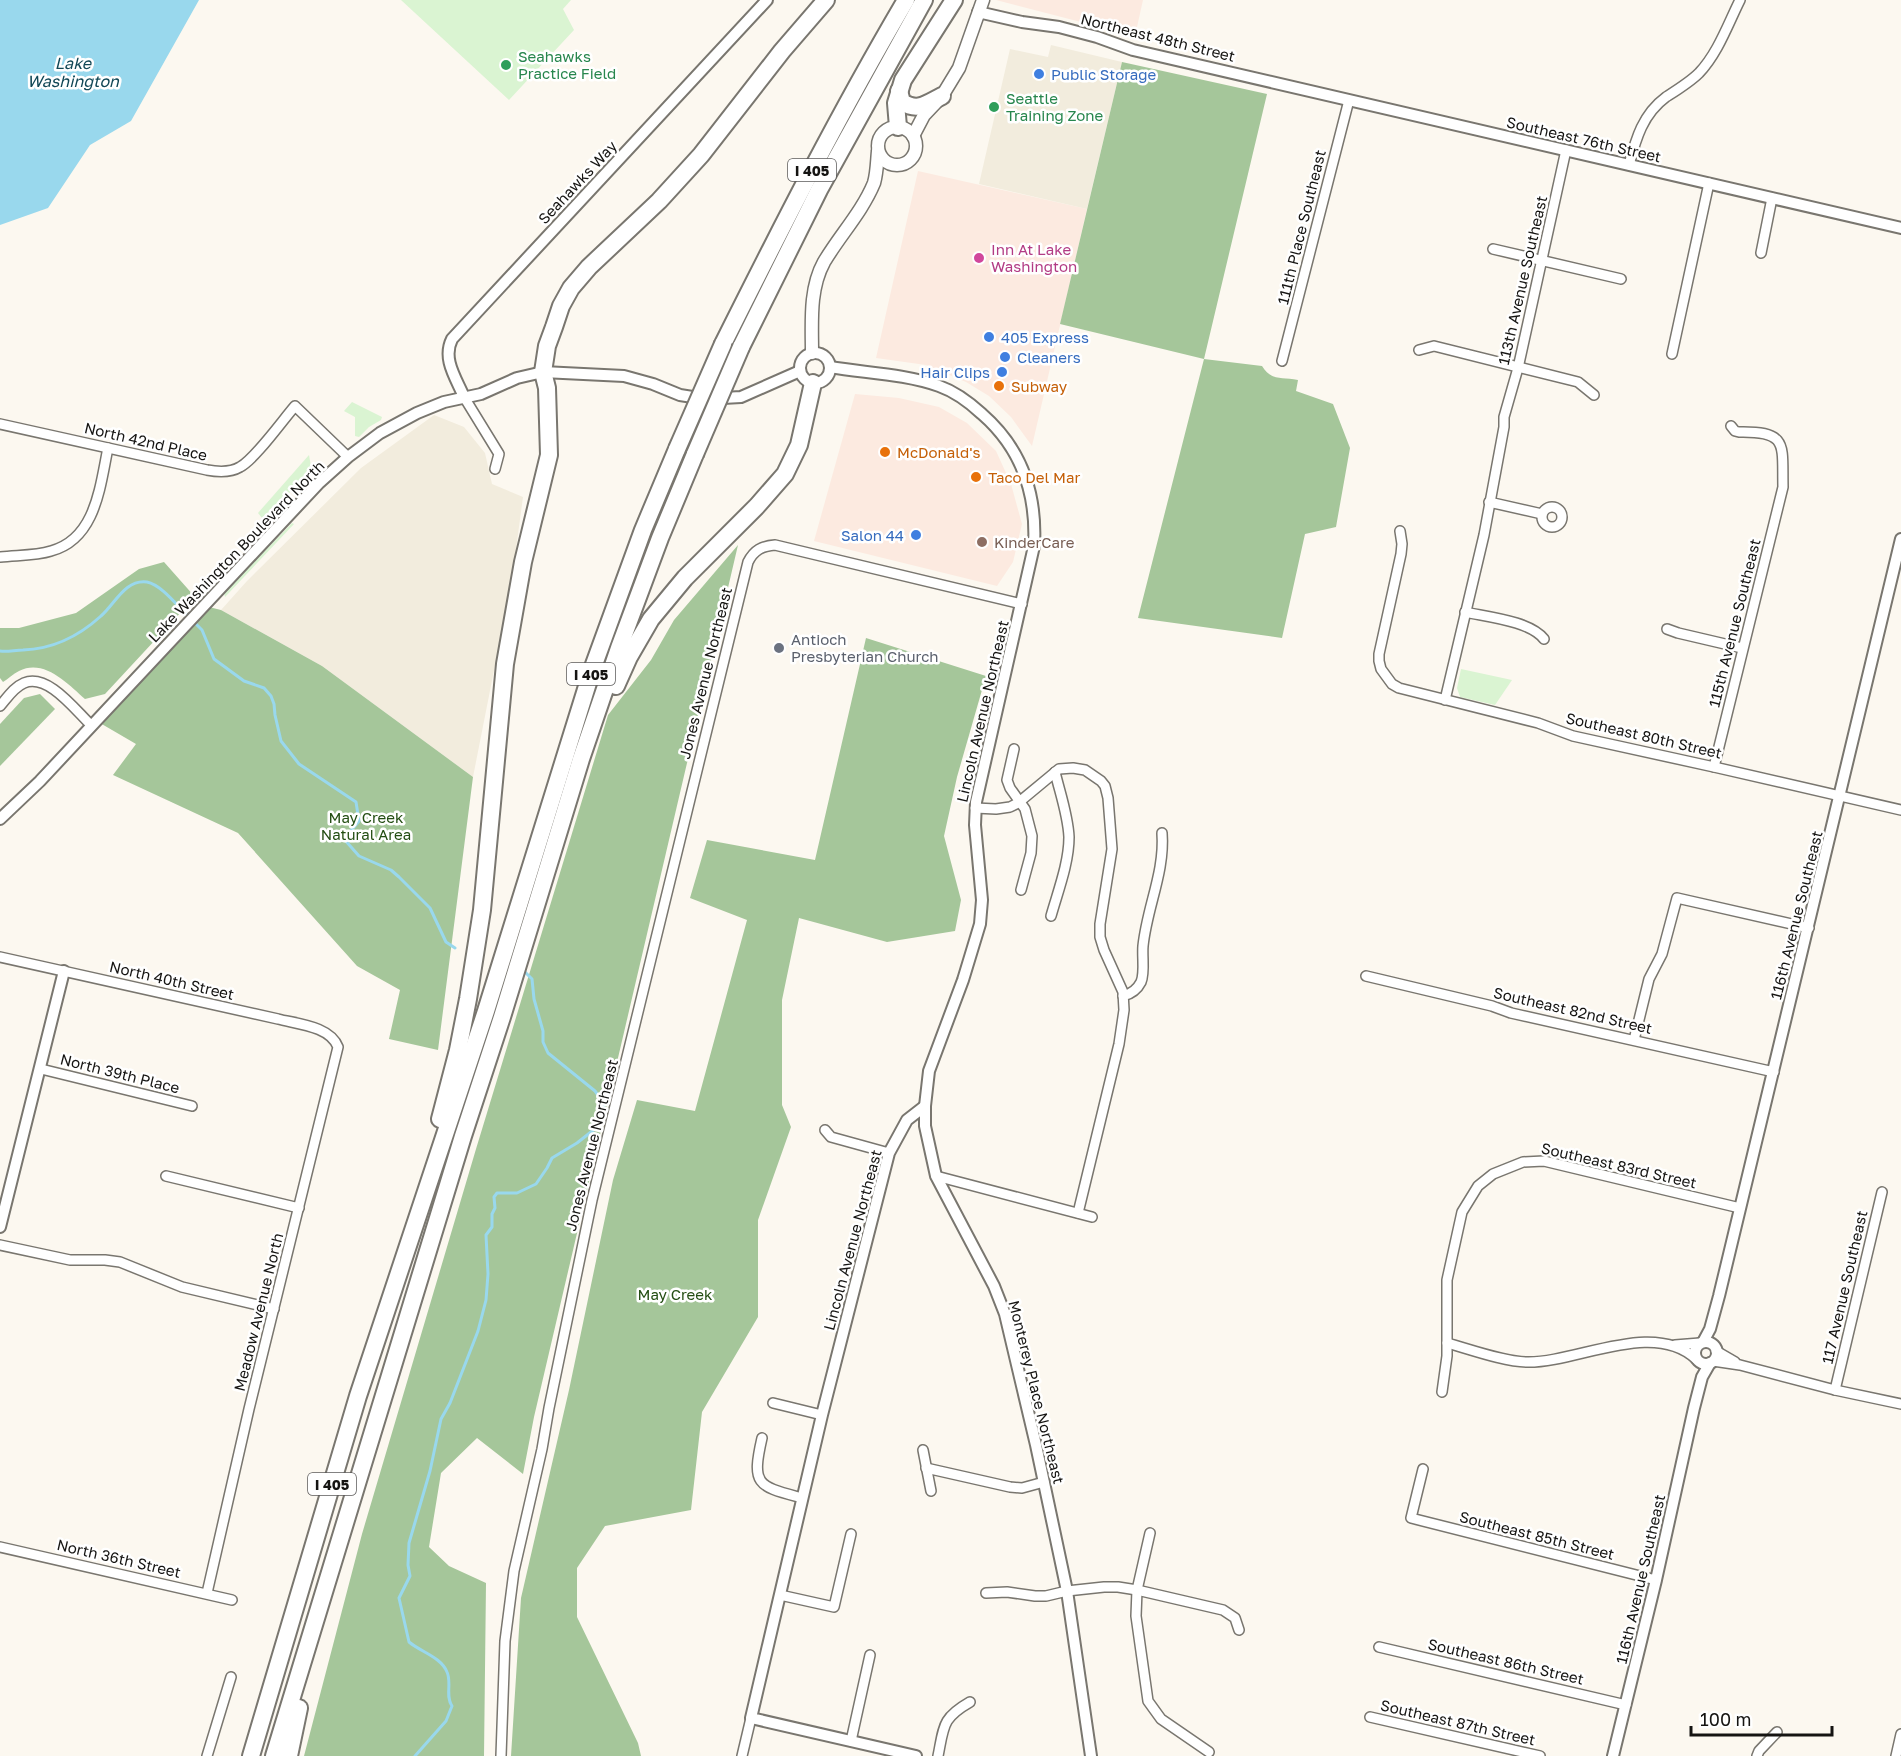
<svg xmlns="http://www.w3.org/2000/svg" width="1901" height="1756" font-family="'Golos Text',sans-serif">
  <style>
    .commercial { fill: #fceae0 }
    .built { fill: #f2ecdd }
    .green { fill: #daf4d2 }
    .forest { fill: #a5c69a }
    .water { fill: #99d8ed }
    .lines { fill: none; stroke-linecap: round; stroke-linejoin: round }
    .stream { stroke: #99d8ed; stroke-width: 3 }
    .minor-casing { stroke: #79766f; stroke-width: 12 }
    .tertiary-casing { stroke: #79766f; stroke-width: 14 }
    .secondary-casing { stroke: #79766f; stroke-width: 15 }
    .motorway-casing { stroke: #79766f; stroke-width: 20 }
    .minor { stroke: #fff; stroke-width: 9 }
    .tertiary { stroke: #fff; stroke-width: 10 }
    .secondary { stroke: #fff; stroke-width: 12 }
    .motorway { stroke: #fff; stroke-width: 16 }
    .motorway-bridge-casing { stroke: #79766f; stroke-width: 20; stroke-linecap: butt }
    .motorway-bridge { stroke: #fff; stroke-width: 16 }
    .leisure-dot { fill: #2e9e5b; stroke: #fff; stroke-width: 2 }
    .shop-dot { fill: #3f7fe0; stroke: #fff; stroke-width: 2 }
    .hotel-dot { fill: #d1479c; stroke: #fff; stroke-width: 2 }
    .food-dot { fill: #e8710a; stroke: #fff; stroke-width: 2 }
    .education-dot { fill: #8d6e63; stroke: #fff; stroke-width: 2 }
    .worship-dot { fill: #6b7280; stroke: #fff; stroke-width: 2 }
    .labels { text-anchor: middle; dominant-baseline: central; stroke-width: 5; stroke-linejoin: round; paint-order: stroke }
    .shield { fill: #fff; stroke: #5b5a59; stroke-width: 1.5 }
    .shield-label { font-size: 14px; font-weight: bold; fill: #151412 }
    .street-label { font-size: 15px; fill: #151412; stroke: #fff }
    .leisure-label { font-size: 15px; fill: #27864d; stroke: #fff; text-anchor: start }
    .shop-label { font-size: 15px; fill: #366cbe; stroke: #fff; text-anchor: start }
    .hotel-label { font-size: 15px; fill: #b23c85; stroke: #fff; text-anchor: start }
    .food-label { font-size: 15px; fill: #c56008; stroke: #fff; text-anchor: start }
    .education-label { font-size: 15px; fill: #785e54; stroke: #fff; text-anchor: start }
    .worship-label { font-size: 15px; fill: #5b616d; stroke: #fff; text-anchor: start }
    .park-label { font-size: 15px; fill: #244e13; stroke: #fff }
    .water-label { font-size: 16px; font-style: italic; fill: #114756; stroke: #fff }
  </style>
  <rect width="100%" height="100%" fill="#fcf8f0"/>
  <g class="commercial">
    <path d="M996,0H1143L1135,36Z"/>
    <path d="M918,171L1087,209L1032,446L1011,417L989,396L966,382L926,365L876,358Z"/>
    <path d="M855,394L899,398L939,407L967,423L996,451L1011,484L1022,524L1013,562L997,586L814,541Z"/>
  </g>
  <g class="built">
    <path d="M1051,45L1122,62L1087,209L979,184L1010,49L1048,57Z"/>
    <path d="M434,415L464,427L485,453L492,484L523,497L512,579L473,777L322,666L221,610L247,581L361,468Z"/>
  </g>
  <g class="green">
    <path d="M401,0H571L563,9L574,30L509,100Z"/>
    <path d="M352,402L382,417L381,420L369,427L359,437L355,436V417L344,411Z"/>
    <path d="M309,455L312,472L262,518L258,513Z"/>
    <path d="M292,523L294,524L225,597L224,593Z"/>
    <path d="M1461,669L1512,680L1495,705L1460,697L1457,688Z"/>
  </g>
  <g class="forest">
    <path d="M1122,62L1267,94L1204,359L1262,366C1272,382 1282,376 1298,380L1296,391L1333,404L1350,448L1336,527L1305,534L1282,638L1138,618L1204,359L1060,324Z"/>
    <path d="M738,545L534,1417L523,1474L477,1438L441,1473L429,1547L449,1566L486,1583L484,1756H304L362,1534L476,1149L608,715L651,660L674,620Z"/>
    <path d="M164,562L195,597L105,694L85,699C68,684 44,658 19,671C13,674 8,679 3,682L0,678V628H19L76,613L139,569Z"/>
    <path d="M209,607L221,610L322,666L473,777L438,1050L389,1039L400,990L357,966L238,833L113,775L136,744L100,723Z"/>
    <path d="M866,638L986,676L957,777L944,836L961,900L955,931L887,942L799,918L782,1000V1105L791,1127L758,1220V1317L702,1412L691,1510L605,1526L577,1568V1617L638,1743L641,1756H511L521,1598L569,1390L613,1180L637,1100L695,1111L747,920L690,898L707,840L815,860Z"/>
    <path d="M40,694L55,709L0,766V724L24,698Z"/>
  </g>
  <path class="water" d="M0,0H199L131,121L90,145L48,208L0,225Z"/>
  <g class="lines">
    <g class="stream">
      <path d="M194,622L202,630L214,659L244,681L264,688L271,696L274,704L275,715L281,741L299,764L356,802L359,821L344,839L359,856L391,870L399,877L430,908L446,942L455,948"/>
      <path d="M0,651C8,652 15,650 23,650C53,649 79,636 101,616C115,604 125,579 147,582C162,585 178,607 189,617"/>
      <path d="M415,1756L446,1721L452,1706C445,1696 452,1683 447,1672C441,1657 421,1652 409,1642L399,1598L410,1576L408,1565L409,1543L430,1471L441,1419L450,1403L478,1331L486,1300L488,1274L486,1235L492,1227V1214L495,1208L494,1197L497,1193H517L536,1184L547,1168L552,1158L577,1143L596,1128L604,1109L603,1102L595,1091L548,1053L543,1042V1031L534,999L532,979L523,970"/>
    </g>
    <g class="minor-casing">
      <g id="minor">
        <path d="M1629,165C1636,138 1643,114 1666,97C1677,90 1690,82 1699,73C1718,53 1728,24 1740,0"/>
        <path d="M1493,249L1621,279"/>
        <path d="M1761,253L1772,198"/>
        <path d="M1419,350L1434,346L1578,382L1594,395"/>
        <path d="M1672,354L1709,183"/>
        <path d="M1282,361L1349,100"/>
        <path d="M464,397L499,454L495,469"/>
        <path d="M0,424L207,470C218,472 230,473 240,467C255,459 282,421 295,406L348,457"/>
        <path d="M1489,502L1542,514"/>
        <circle cx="1552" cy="517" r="10"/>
        <path d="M1400,531L1402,544L1401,554L1379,654V661L1381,669L1392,684L1399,688L1538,723L1573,736L1714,767L1901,810"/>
        <path d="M0,557C16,555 35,556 51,551C96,539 100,486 108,448"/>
        <path d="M1465,612C1488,617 1530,621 1544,639"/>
        <path d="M1667,629L1678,633L1742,648"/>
        <path d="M1445,700L1484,535L1504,427V417L1518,368L1566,150"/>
        <path d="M0,706C7,698 14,687 24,683C48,673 75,710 91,725"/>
        <path d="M1014,749L1007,780L1010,788L1025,809L1032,836L1031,853L1021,890"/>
        <path d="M1714,767L1783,487C1782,445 1789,431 1739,432L1735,431L1731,426"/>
        <path d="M975,808L996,809L1010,807L1018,803L1059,769L1073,768L1085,770L1101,781L1105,786L1108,798L1112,849L1100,924V937L1104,950L1123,992L1124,1010L1119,1044L1078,1213"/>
        <path d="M1051,916C1058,891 1069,863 1069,837C1068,815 1060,793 1055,772"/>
        <path d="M0,957L278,1019C297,1024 330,1026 338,1047L249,1409L207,1593"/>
        <path d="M1366,976L1492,1006L1511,1013L1774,1072"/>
        <path d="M1123,996C1131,994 1137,990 1141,982C1145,973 1142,957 1143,946C1147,907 1165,872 1162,833"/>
        <path d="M1634,1040L1649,979L1662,954L1677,898L1809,928"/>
        <path d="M41,1069L192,1106"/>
        <path d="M825,1130L831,1137L889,1153"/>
        <path d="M166,1176L299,1208"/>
        <path d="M936,1176L1092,1217"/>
        <path d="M0,1245L70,1260H105L120,1262L182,1287L274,1309"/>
        <path d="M1447,1343C1469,1349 1505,1362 1527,1362C1577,1363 1653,1319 1696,1359"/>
        <path d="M1675,1345L1700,1343"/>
        <path d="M1716,1351L1735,1362"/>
        <path d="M1713,1361L1740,1365L1835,1390L1901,1404"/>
        <path d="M1835,1390L1882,1192"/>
        <path d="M1442,1392L1447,1356V1280L1462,1212L1478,1186L1493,1174L1523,1162L1544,1161L1740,1208"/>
        <path d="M773,1403L822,1415"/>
        <path d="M762,1438C751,1486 758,1486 802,1498"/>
        <path d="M923,1450L931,1491"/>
        <path d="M926,1468L1010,1487L1022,1488L1044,1482"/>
        <path d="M1423,1469L1411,1518L1656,1580"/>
        <path d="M1150,1533L1137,1590L1136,1616L1148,1701L1161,1719L1209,1752"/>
        <path d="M0,1547L232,1600"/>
        <path d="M986,1593L1007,1592L1035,1596H1046L1067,1591L1104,1587H1118L1137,1590L1223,1610L1235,1618L1239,1630"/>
        <path d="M780,1595L834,1607L851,1534"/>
        <path d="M1379,1647L1626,1705"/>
        <path d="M1370,1717L1540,1756"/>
        <path d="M851,1741L870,1655"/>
        <path d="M207,1756L231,1677"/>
        <path d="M501,1756L505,1641L514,1571L542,1449L549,1408L592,1200L748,562C754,550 762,546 775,545L1022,604"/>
        <path d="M742,1756L751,1718"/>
        <path d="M938,1756C944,1726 942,1718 970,1702"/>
        <path d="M1757,1756L1759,1751L1777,1732"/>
        <path d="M1896,1756L1901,1734"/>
      </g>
    </g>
    <g class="tertiary-casing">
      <g id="tertiary">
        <path d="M978,12L1022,22L1059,27L1097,37L1133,50L1901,228"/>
        <circle cx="815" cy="368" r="15"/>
        <path d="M830,367C866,373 905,374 939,386C956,392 969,402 982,414C1021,448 1037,494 1034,546L976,802L975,825L982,900L980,924L963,980L929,1071L925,1106V1126L936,1176L994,1286L1005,1314L1036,1445L1067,1591L1091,1756"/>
        <path d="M464,397C456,378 442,359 452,339L767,0"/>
        <path d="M0,819L40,781L319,483L348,457L380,433L417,413L444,402L481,394L517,378L543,372L624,376L653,384L680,395L705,399L741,397L800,371"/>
        <path d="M0,1227L64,971"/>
        <path d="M1703,1342L1710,1329L1719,1296L1901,539"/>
        <circle cx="1706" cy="1353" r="11"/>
        <path d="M916,1756L751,1718L822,1415L889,1153L907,1120L925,1106"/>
        <path d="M1613,1756L1656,1580L1694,1408L1702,1377L1710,1363"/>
      </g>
    </g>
    <g class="secondary-casing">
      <g id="secondary">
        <circle cx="897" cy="146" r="19"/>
        <path d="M913,136L924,115L942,96L959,68L983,0"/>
        <path d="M812,353C812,323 809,289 824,262C840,235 862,212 874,183C877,173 877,161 878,151"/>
      </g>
    </g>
    <g class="motorway-casing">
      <g id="motorway">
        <path d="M899,91L902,102C918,112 926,104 942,96"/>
        <path d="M898,127L896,103L903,80L954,0"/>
        <path d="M723,344C781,228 840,112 906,0"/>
        <path d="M741,347L819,190L924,0"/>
        <path d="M616,686L629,657L651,619L685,578L757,506L785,474L799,445L813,383"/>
        <path d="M440,1119L458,1050L468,999L482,910L505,664L523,562L549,455L547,388L543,372L547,346L554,327L561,306L571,288L589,267L659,201L701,155L782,51L826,0"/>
        <path d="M251,1756L358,1396L486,1011L592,670L643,530L677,449"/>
        <path d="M274,1756L463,1136L502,1017L581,759L619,648L660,538L695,454"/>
        <path d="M289,1756L299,1708"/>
      </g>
    </g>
    <use href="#minor" class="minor"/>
    <use href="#tertiary" class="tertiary"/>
    <use href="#secondary" class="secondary"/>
    <use href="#motorway" class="motorway"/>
    <g class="motorway-bridge-casing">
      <g id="motorway-bridge">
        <path d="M677,449L723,344"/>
        <path d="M695,454L741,347"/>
      </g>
    </g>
    <use href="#motorway-bridge" class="motorway-bridge"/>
  </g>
  <g class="leisure-dot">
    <circle cx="506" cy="65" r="6"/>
    <circle cx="994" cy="107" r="6"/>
  </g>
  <g class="shop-dot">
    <circle cx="1039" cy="74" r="6"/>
    <circle cx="989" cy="337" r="6"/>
    <circle cx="1005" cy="357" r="6"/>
    <circle cx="1002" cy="372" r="6"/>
    <circle cx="916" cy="535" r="6"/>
  </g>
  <circle class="hotel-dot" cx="979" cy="258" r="6"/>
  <g class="food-dot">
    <circle cx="999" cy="386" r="6"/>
    <circle cx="885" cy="452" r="6"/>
    <circle cx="976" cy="477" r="6"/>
  </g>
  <circle class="education-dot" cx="982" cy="542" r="6"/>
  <circle class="worship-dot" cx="779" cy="648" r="6"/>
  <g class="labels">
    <g class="shield">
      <rect x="788" y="159" width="48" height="22" rx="4.5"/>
      <rect x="567" y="663" width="48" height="22" rx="4.5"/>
      <rect x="308" y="1473" width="48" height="22" rx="4.5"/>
    </g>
    <g class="shield-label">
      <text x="812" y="170">I 405</text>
      <text x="591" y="674">I 405</text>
      <text x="332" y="1484">I 405</text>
    </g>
    <g class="street-label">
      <text transform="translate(1158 37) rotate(14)">Northeast 48th Street</text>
      <text transform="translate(1584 139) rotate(13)">Southeast 76th Street</text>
      <text transform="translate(577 182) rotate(-47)">Seahawks Way</text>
      <text transform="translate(1301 227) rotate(-76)">111th Place Southeast</text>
      <text transform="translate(1522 280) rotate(-77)">113th Avenue Southeast</text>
      <text transform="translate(146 441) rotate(13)">North 42nd Place</text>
      <text transform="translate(236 551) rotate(-46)">Lake Washington Boulevard North</text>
      <text transform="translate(1734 623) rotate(-76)">115th Avenue Southeast</text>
      <text transform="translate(705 673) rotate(-76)">Jones Avenue Northeast</text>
      <text transform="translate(982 711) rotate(-77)">Lincoln Avenue Northeast</text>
      <text transform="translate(1644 735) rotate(13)">Southeast 80th Street</text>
      <text transform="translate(1796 915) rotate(-76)">116th Avenue Southeast</text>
      <text transform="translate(172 980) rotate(13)">North 40th Street</text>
      <text transform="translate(1573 1010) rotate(13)">Southeast 82nd Street</text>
      <text transform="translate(120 1073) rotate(14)">North 39th Place</text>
      <text transform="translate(591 1145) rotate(-76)">Jones Avenue Northeast</text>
      <text transform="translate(1619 1165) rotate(13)">Southeast 83rd Street</text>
      <text transform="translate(852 1240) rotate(-75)">Lincoln Avenue Northeast</text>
      <text transform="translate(1844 1287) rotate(-77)">117 Avenue Southeast</text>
      <text transform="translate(258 1312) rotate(-76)">Meadow Avenue North</text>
      <text transform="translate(1037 1392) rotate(76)">Monterey Place Northeast</text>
      <text transform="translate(1537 1535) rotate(14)">Southeast 85th Street</text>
      <text transform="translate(119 1558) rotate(13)">North 36th Street</text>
      <text transform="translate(1640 1579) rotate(-77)">116th Avenue Southeast</text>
      <text transform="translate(1506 1661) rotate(13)">Southeast 86th Street</text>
      <text transform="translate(1458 1722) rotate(13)">Southeast 87th Street</text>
    </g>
    <g class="leisure-label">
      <text x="518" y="56">Seahawks<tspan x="518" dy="17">Practice Field</tspan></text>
      <text x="1006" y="98">Seattle<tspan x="1006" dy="17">Training Zone</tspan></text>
    </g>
    <g class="shop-label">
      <text x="1051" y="74">Public Storage</text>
      <text x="1001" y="337">405 Express</text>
      <text x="1017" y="357">Cleaners</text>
      <text x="990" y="372" text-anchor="end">Hair Clips</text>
      <text x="904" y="535" text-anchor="end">Salon 44</text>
    </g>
    <g class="hotel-label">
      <text x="991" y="249">Inn At Lake<tspan x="991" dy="17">Washington</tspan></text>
    </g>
    <g class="food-label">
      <text x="1011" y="386">Subway</text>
      <text x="897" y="452">McDonald's</text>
      <text x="988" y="477">Taco Del Mar</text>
    </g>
    <g class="education-label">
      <text x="994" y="542">KinderCare</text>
    </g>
    <g class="worship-label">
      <text x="791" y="639">Antioch<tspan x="791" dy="17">Presbyterian Church</tspan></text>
    </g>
    <g class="park-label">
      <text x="366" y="817">May Creek<tspan x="366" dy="17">Natural Area</tspan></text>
      <text x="675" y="1294">May Creek</text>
    </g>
    <g class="water-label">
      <text x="73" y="63">Lake<tspan x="73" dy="18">Washington</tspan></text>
    </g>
  </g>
  <path d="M1691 1726v9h141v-9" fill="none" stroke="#151412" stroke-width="3"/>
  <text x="1700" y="1726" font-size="18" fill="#151412" stroke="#ffffff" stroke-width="4.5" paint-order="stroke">100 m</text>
</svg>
